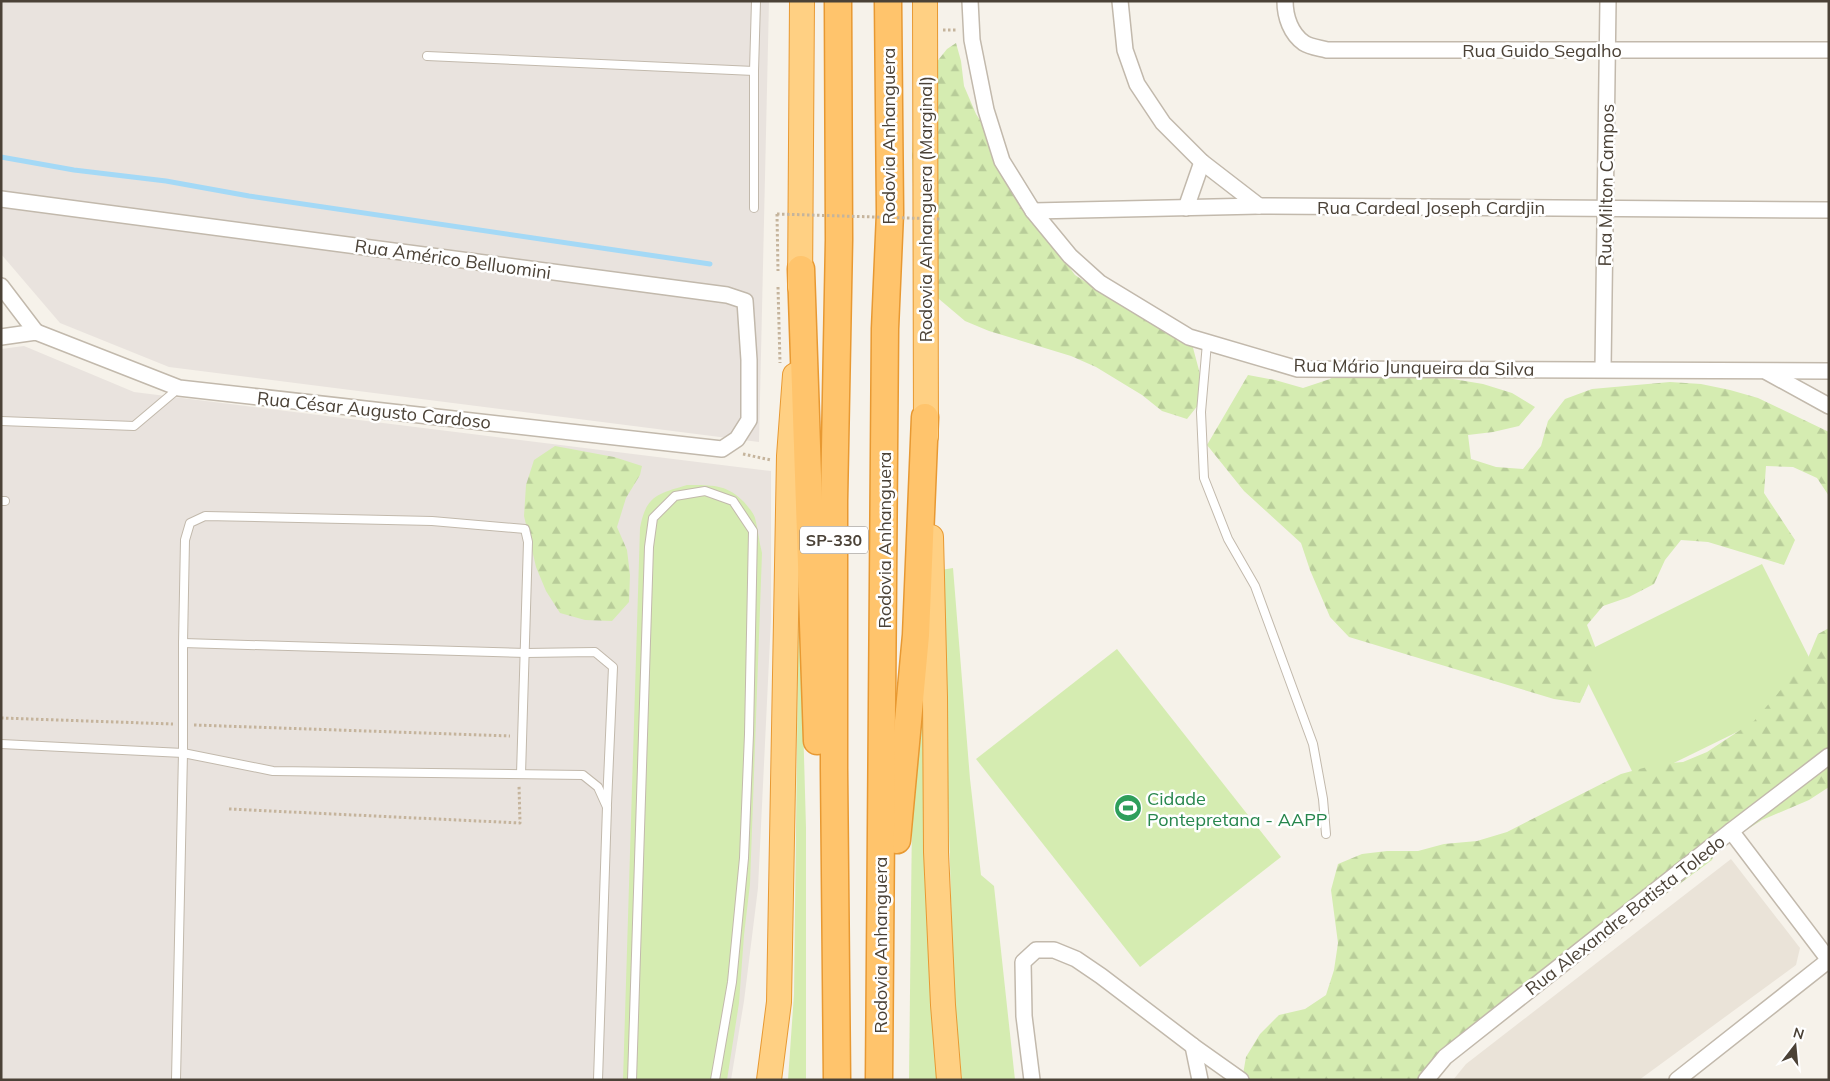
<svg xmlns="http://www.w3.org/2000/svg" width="1830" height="1081" font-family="Mulish,sans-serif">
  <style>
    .residential { fill: #eae3d8 }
    .industrial { fill: #e9e3de }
    .green { fill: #d5ecb1 }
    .forest { fill: url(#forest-firs) }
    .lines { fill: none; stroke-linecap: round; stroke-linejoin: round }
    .stream { stroke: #a4d9f6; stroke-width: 5 }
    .service-casing { stroke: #c2b9ac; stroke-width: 10 }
    .minor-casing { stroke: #c2b9ac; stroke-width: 18 }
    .trunk-casing { stroke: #e89932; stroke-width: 26 }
    .motorway-casing { stroke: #e89932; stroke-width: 29 }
    .path { stroke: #c5b49c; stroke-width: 3; stroke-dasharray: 2.5 2.5; stroke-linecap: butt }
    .service { stroke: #fff; stroke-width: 8 }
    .minor { stroke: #fff; stroke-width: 15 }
    .trunk { stroke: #ffd083; stroke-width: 24 }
    .motorway { stroke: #ffc46c; stroke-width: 26 }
    .path-bridge { stroke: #c5b49c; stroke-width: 3; stroke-dasharray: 2.5 2.5; stroke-linecap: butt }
    .labels { text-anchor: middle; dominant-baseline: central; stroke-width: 5; stroke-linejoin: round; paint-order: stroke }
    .shield { fill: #fff; stroke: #817b73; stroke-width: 1 }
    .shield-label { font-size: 16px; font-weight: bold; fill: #4b4237 }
    .street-label { font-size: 18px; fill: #4b4237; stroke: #fff }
    .leisure-label { font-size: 18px; fill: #27864d; stroke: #fff; text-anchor: start }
  </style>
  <defs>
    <pattern id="forest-firs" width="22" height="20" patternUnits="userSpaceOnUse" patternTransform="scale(1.25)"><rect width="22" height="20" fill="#d5ecb1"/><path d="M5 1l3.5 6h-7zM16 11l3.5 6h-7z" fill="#b8cc99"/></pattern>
  </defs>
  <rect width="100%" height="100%" fill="#f6f2ea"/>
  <path class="residential" d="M1731,859L1800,948L1796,965L1639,1080H1453L1466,1064Z"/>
  <g class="industrial">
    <path d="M1,1H769L759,442L169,367L60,323L1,254Z"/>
    <path d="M24,346L134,392L771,471V619L758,888L744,1001L731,1080H1V349Z"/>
  </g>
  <g class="green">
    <path d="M687,485C711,485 727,484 744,502C748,507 753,512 755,518C758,529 759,542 762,553L750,884L744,935L739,1003L727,1080H623L640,528C646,495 658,494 687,485Z"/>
    <path d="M1762,564L1825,689L1637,781L1575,657Z"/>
    <path d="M953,568L970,779L981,875L994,886L1015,1080H962L954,996L941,570Z"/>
    <path d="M799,577L806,828V1080H788L794,994Z"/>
    <path d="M922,649L940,1080H909L912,817Z"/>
    <path d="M1117,649L1281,857L1140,967L976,759Z"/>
  </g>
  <g class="forest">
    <path d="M956,43L961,61L964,86L976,114L1021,182L1058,252L1075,275L1101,292L1125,303L1192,344L1200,374L1203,399L1187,419L1162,411L1142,395L1096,367L1071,356L989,331L965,321L926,288L919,210L913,184L912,153L914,123L931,69L947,49Z"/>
    <path d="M1352,365L1405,371L1483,384L1512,393L1535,407L1519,426L1493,432L1468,435L1471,459L1496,467L1523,469L1541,446L1548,421L1565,399L1592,389L1670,382L1701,384L1730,390L1758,398L1829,432V496L1817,478L1793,467L1766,466L1764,493L1795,540L1784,565L1708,542L1681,540L1665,560L1654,584L1629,597L1603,606L1587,625L1596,649L1591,679L1580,703L1554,699L1349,637L1330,617L1310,570L1301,543L1244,491L1207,445L1248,375L1275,380L1303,388L1330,379Z"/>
    <path d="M555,446L614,457L642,466L640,475L626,498L617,527L627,550L630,575L629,602L612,621L585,620L560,613L546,591L536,567L524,516L526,485L534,460Z"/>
    <path d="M1829,628V787L1809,800L1762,820L1740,834L1713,857L1712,860L1433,1065L1422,1080H1242L1246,1057L1260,1034L1279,1015L1305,1009L1326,995L1334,970L1338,943L1331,890L1338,864L1362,854L1387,851H1418L1444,844L1477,841L1507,832L1621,774L1658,764L1683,762L1707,752L1754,721L1808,658L1818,634Z"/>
  </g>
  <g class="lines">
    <path class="stream" d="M1,157L74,170L166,181L249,196L710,264"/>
    <g class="service-casing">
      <g id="service">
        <path d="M427,56L754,71"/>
        <path d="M754,208V71L756,1"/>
        <path d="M1207,343L1201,412L1204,478L1228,539L1255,586L1313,744L1323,799L1326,834"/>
        <path d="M1,421L134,426L179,388"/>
        <path d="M1,501H5"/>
        <path d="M183,643L526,653L595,652L613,667L607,804"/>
        <path d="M1,744L183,753L273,771L583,775L598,787L607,807L598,1080"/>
        <path d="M176,1080L183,753V643L185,540L190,523L205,516L432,521L525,529L528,542L521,774"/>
        <path d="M632,1080L649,547L653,518L675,496L705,491L733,501L753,531L749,734L744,858L732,982L715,1080"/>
      </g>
    </g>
    <g class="minor-casing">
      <g id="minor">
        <path d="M970,1L972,40L986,110L1002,161L1033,211L1070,256L1100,283L1189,337L1298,369L1829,371"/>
        <path d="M1120,1L1125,50L1137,84L1163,123L1202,162L1259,206"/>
        <path d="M1285,1C1285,17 1291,34 1304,43C1310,47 1320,48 1327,50H1829"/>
        <path d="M1,199L727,295L745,301L749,360V420L737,439L722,449L179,388L36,332L1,337"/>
        <path d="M1186,208L1202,162"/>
        <path d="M1033,211L1259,206L1829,210"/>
        <path d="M1,286L36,332"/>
        <path d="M1603,369L1608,1"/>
        <path d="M1767,372L1829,406"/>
        <path d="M1731,831L1829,960"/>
        <path d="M1193,1046L1200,1080"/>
        <path d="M1032,1080L1024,1016L1023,962L1036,950H1054L1076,959L1101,976L1193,1046L1241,1080"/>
        <path d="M1426,1080L1445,1057L1731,831L1829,756"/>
        <path d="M1677,1080L1829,960"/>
      </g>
    </g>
    <g class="trunk-casing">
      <g id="trunk">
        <path d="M925,1L926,436"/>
        <path d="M800,287L802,1"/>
        <path d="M931,537L935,697L936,852L943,1005L949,1080"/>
        <path d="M769,1080L779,1002L789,456L795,375"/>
      </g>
    </g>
    <g class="motorway-casing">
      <g id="motorway">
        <path d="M801,269L817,741"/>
        <path d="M897,840L916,635L925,417"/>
        <path d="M837,1080L834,768V501L839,240L838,1"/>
        <path d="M879,1080L885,329L890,213L888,1"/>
      </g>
    </g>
    <g class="path">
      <path d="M943,30H957"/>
      <path d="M777,214L778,271"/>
      <path d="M778,287L780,363"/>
      <path d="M743,454L771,460"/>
      <path d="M1,718L173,724"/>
      <path d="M194,725L510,736"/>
      <path d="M229,809L520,823L519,785"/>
    </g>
    <use href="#service" class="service"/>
    <use href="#minor" class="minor"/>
    <use href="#trunk" class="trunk"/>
    <use href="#motorway" class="motorway"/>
    <path class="path-bridge" d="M777,214L940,219"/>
  </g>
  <defs>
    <g id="stadium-disc" transform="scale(1.4375)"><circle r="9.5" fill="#2e9e5b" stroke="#fff"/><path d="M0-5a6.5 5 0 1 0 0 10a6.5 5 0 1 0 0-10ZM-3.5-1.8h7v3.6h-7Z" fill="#fff"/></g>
  </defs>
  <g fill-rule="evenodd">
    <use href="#stadium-disc" x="1128" y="808"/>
  </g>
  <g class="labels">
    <rect class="shield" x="800" y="526.5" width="68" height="27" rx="4"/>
    <g class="shield-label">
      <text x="834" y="540">SP-330</text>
    </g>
    <g class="street-label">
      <text x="1542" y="50">Rua Guido Segalho</text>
      <text transform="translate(888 136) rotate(-90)">Rodovia Anhanguera</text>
      <text transform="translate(1606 185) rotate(-89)">Rua Milton Campos</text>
      <text x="1431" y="207">Rua Cardeal Joseph Cardjin</text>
      <text transform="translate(925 209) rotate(-90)">Rodovia Anhanguera (Marginal)</text>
      <text transform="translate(453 259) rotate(8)">Rua Américo Belluomini</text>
      <text transform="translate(1414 367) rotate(1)">Rua Mário Junqueira da Silva</text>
      <text transform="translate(374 410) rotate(6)">Rua César Augusto Cardoso</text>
      <text transform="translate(884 540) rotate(-90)">Rodovia Anhanguera</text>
      <text transform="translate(1625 915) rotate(-38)">Rua Alexandre Batista Toledo</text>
      <text transform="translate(880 945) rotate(-90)">Rodovia Anhanguera</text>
    </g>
    <g class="leisure-label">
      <text x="1147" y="798">Cidade<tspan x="1147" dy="21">Pontepretana - AAPP</tspan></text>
    </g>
  </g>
  <rect width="1830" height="1081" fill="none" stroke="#4b4237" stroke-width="5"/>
  <g transform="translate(1795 1046) rotate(16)" stroke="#ffffff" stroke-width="4" paint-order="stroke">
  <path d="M0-4L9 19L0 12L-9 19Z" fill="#4b4237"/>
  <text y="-8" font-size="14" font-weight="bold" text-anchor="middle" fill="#4b4237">N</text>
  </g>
</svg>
